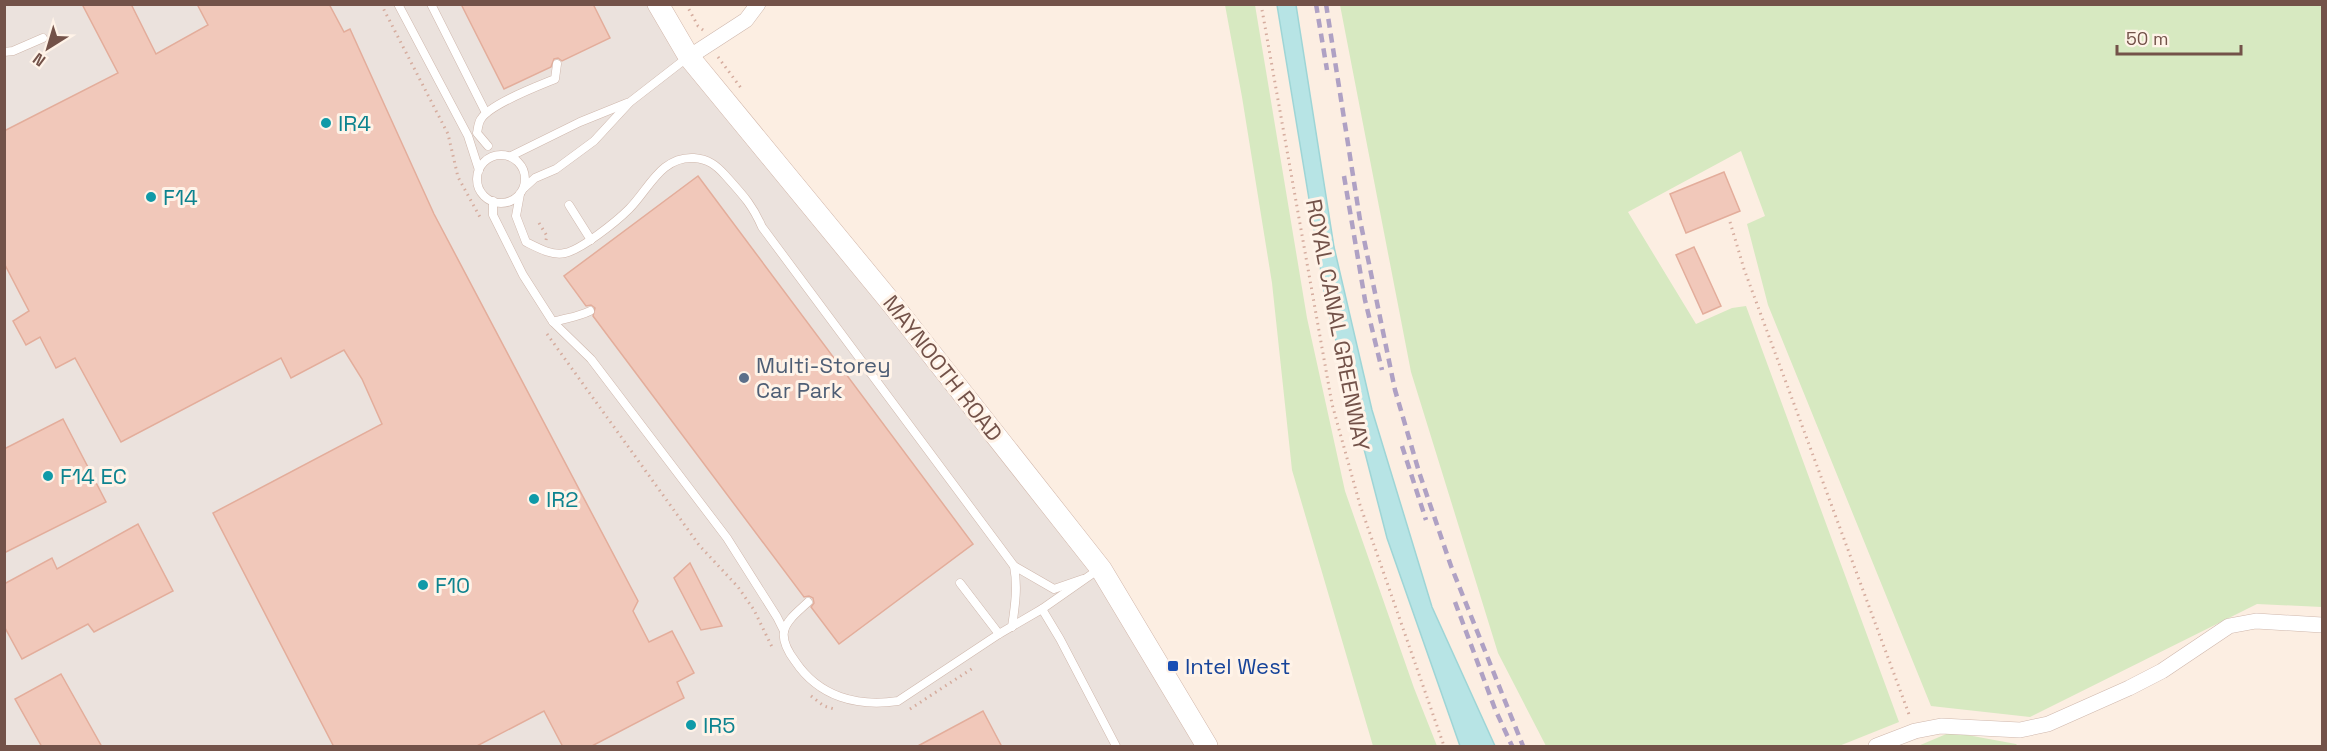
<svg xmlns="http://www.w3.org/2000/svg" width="2327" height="751" font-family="'Space Grotesk',sans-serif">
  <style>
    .industrial { fill: #ebe2dd }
    .green { fill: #d7e9c1 }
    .water { fill: #b7e4e5; stroke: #9ed5d6; stroke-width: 1.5 }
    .building { fill: #f1c8ba; stroke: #e3ad9b; stroke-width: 1.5 }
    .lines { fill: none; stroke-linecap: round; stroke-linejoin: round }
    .service-casing { stroke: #cfb7ac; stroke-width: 9 }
    .minor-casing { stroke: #cfb7ac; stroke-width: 16 }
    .secondary-casing { stroke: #d2b6a9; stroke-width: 22 }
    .path { stroke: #d5ac9e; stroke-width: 3; stroke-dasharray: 1.5 4.5; stroke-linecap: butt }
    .service { stroke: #fff; stroke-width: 8 }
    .minor { stroke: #fff; stroke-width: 15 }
    .secondary { stroke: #fff; stroke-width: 21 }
    .rail { stroke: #afa1c4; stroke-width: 4.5; stroke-dasharray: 9 6; stroke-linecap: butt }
    .culture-dot { fill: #0f9aa8; stroke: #fff3e8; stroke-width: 2 }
    .service-dot { fill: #5c6f8a; stroke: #fff3e8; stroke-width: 2 }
    .transit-dot { fill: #1a4fb4; stroke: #fff3e8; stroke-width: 2 }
    .labels { text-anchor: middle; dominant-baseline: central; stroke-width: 6; stroke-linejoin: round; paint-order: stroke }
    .culture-label { font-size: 22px; fill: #0d838f; stroke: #fff3e8; text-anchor: start }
    .street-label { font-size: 22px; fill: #735249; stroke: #fff3e8 }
    .service-label { font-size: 22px; fill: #4e5e75; stroke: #fff3e8; text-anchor: start }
    .transit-label { font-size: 22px; fill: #164399; stroke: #fff3e8; text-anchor: start }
  </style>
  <rect width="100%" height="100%" fill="#fceee2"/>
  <path class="industrial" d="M4,5H650L1105,565L1213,746H5Z"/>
  <g class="green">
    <path d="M1225,5H1255L1307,318L1345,491L1414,688L1437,746H1373L1292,470L1272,283L1242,97Z"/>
    <path d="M1340,5H2322V607L2257,604L2030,717L1931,706L1768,305L1747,224L1765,216L1741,151L1628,212L1696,324L1732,308L1746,306L1899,722L1839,746H1546L1498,653L1411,372Z"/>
    <path d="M1951,732L2016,744L2018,746H1918Z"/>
  </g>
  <path class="water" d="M1277,5H1296L1334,247L1372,410L1432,607L1495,746H1460L1387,538L1326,302Z"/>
  <g class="building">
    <path d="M82,4H131L156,54L208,25L197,4H329L344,32L350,29L434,214L638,601L633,611L649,642L672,631L694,673L677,682L684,698L590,747H563L544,711L475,747H334L213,513L382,424L362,379L344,350L291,378L281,358L121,442L75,358L56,368L40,337L26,345L13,321L29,311L4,263V131L118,73Z"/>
    <path d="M461,4H593L610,38L562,61L558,58L554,59L551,67L504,89Z"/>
    <path d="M1724,172L1740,211L1686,233L1670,194Z"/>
    <path d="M698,176L973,544L839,644L811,607L814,603L813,598L809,596L804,597L593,316L595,308L591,305L586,306L564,276Z"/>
    <path d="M1694,247L1721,306L1703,314L1676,255Z"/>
    <path d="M63,419L106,502L4,553V449Z"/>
    <path d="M138,524L173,591L94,632L88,624L22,659L4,626V584L52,558L57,569Z"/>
    <path d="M690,563L722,626L701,630L674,578Z"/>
    <path d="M61,674L102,747H42L15,699Z"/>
    <path d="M983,711L1002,747H916Z"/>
  </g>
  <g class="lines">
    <g class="service-casing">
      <g id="service">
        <path d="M398,4L468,136L479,170"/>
        <path d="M431,4L486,113"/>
        <path d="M4,52L13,51L43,38"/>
        <path d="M488,146L477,133C478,129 478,123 481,119C490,104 538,86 555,79L557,64"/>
        <circle cx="501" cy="179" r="24"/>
        <path d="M511,156L580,122L627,103"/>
        <path d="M524,188L535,178L556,169L594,141L630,102L688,57"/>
        <path d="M520,194L516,216L526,242C538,248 552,256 565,253C581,250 617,221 629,209C649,189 661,156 694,158C708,159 716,165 725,175C742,194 752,204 762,227L1014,566C1018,587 1015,606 1012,627"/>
        <path d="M493,201V215L523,275L553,322L591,359L727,538L777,617L784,631"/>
        <path d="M569,205L591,240"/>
        <path d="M553,322C566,318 578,317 590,311"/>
        <path d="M1014,566L1054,589L1083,579"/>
        <path d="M960,583L999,634"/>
        <path d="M808,602C800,610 787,619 784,631C782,642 789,653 795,661C819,697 857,707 898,701L999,634L1042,609L1060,639L1116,746"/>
        <path d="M1042,609L1092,574"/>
      </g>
    </g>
    <g class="minor-casing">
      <g id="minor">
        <path d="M689,57L746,20L758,4"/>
        <path d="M1876,746L1915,731L1941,726L2020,730L2048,724L2129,688L2162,671L2229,626L2256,621L2322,625"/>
      </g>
    </g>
    <g class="secondary-casing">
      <path id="secondary" d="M658,4L689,57L893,305L1101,569L1207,746"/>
    </g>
    <g class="path">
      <path d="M381,4L448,134L458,177L481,219"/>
      <path d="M686,4L698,26L703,30"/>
      <path d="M1261,4L1332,404L1360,505L1444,746"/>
      <path d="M718,57L741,88"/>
      <path d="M1730,222L1744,269L1910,717"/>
      <path d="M539,223L547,236L546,240"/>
      <path d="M547,334L699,545L738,587L754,610L772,647"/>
      <path d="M811,696L824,706L834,709"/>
      <path d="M910,709L973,668"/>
    </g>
    <use href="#service" class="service"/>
    <use href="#minor" class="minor"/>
    <use href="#secondary" class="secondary"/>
    <g class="rail">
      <path d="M1316,4L1327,70"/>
      <path d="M1326,4L1360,220L1395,390L1419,472L1451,566L1523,746"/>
      <path d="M1344,176L1365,300L1382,370"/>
      <path d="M1402,446L1426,520"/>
      <path d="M1455,602L1495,709L1512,746"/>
    </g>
  </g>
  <g class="culture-dot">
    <circle cx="326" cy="123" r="6"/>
    <circle cx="151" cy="197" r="6"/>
    <circle cx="48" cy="476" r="6"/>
    <circle cx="534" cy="499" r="6"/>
    <circle cx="423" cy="585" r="6"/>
    <circle cx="691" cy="725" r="6"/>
  </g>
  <circle class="service-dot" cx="744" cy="378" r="6"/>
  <rect class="transit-dot" x="1167" y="660" width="12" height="12" rx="3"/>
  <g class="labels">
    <g class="culture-label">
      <text x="338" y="123">IR4</text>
      <text x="163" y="197">F14</text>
      <text x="60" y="476">F14 EC</text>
      <text x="546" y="499">IR2</text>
      <text x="435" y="585">F10</text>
      <text x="703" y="725">IR5</text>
    </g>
    <g class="street-label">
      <text transform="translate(1338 325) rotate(79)">ROYAL CANAL GREENWAY</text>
      <text transform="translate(943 368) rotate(52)">MAYNOOTH ROAD</text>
    </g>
    <g class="service-label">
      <text x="756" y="365">Multi-Storey<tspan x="756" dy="25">Car Park</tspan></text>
    </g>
    <g class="transit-label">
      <text x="1185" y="666">Intel West</text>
    </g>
  </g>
  <rect width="2327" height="751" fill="none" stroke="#735249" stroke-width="12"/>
  <g transform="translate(48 48) rotate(217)" stroke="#fff3e8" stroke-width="4.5" paint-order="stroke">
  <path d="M0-4.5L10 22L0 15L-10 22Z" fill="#735249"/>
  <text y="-9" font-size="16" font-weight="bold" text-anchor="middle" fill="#735249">N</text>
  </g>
  <path d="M2117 45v9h124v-9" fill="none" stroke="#735249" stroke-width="3"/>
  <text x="2126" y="45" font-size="18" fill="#735249" stroke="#fff3e8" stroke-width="4.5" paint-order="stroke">50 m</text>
</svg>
